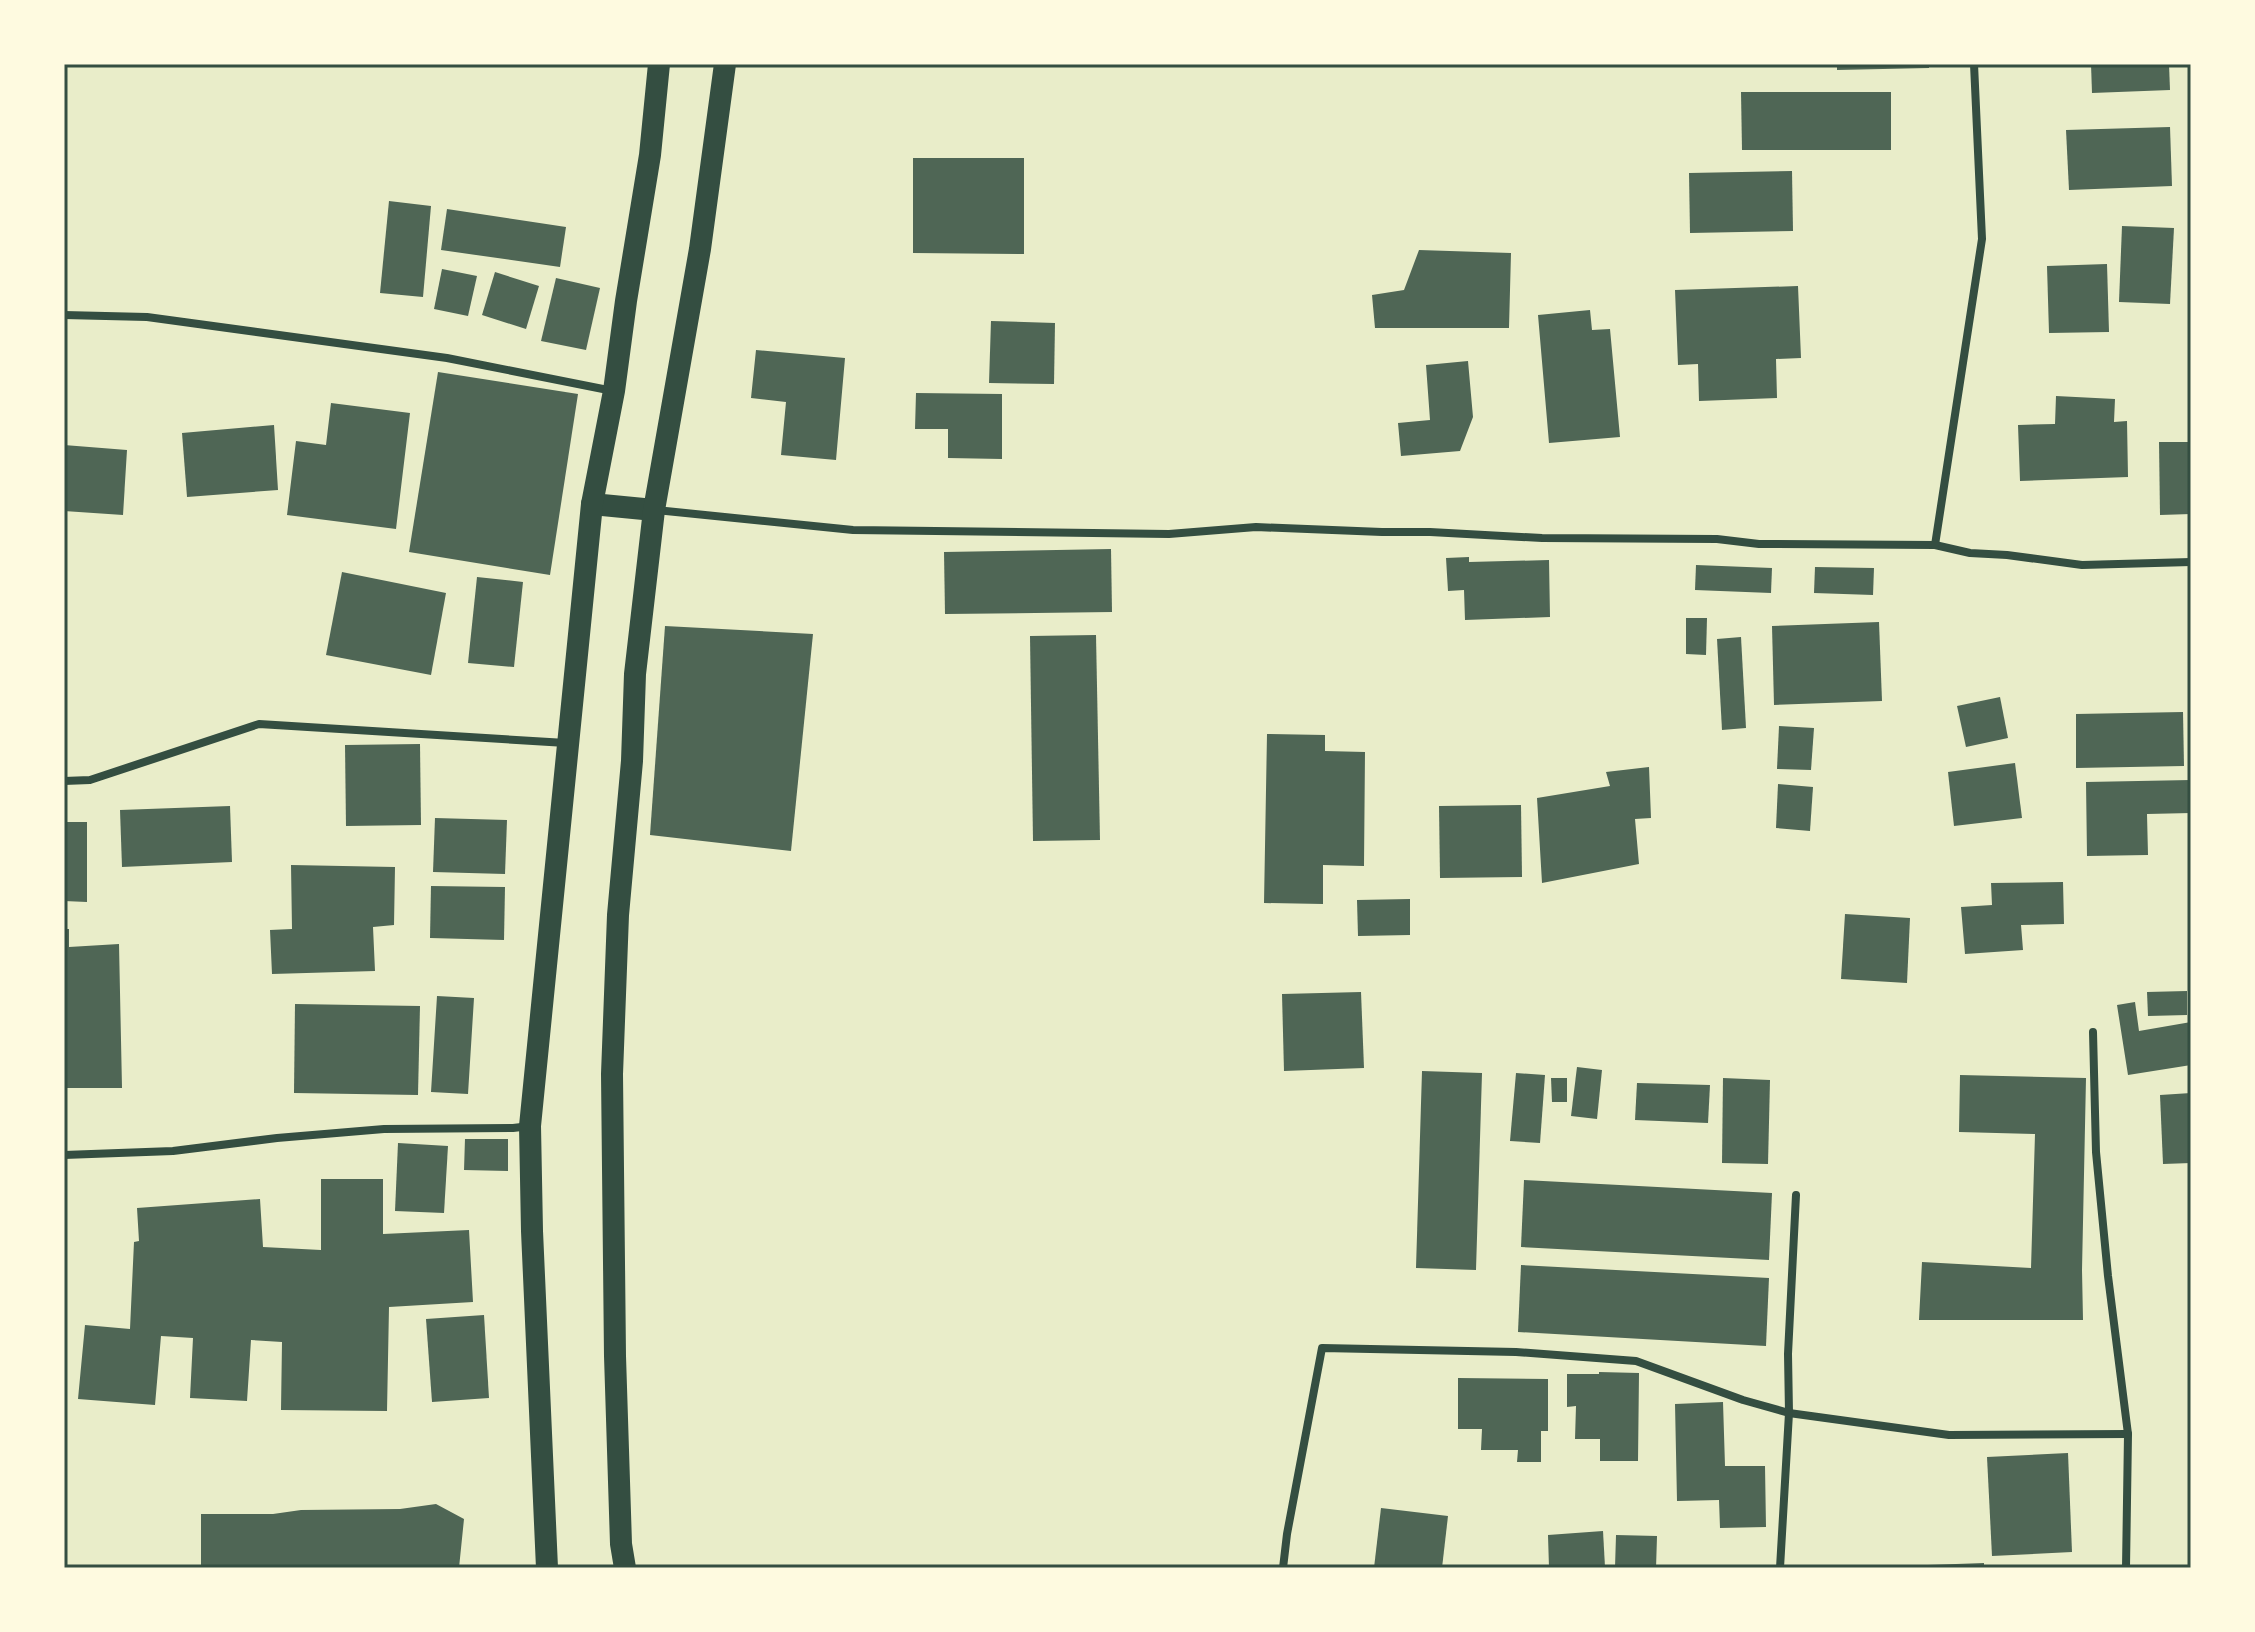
<svg xmlns="http://www.w3.org/2000/svg" width="2255" height="1632" font-family="Lora,serif">
  <style>
    .building { fill: #4f6655 }
    .lines { fill: none; stroke-linecap: round; stroke-linejoin: round }
    .minor { stroke: #344e41; stroke-width: 8 }
    .trunk { stroke: #344e41; stroke-width: 22 }
    .neatline { fill: none; stroke: #344e41; stroke-width: 3 }
  </style>
  <rect width="100%" height="100%" fill="#e9edc9"/>
  <g class="building">
    <path d="M1837,64H1929V68L1837,70Z"/>
    <path d="M2091,64H2169L2170,90L2092,93Z"/>
    <path d="M1741,92H1891V150H1742Z"/>
    <path d="M2170,127L2172,186L2069,190L2066,130Z"/>
    <path d="M913,158H1024V254L913,253Z"/>
    <path d="M1792,171L1793,231L1690,233L1689,173Z"/>
    <path d="M389,201L431,206L423,297L380,293Z"/>
    <path d="M447,209L566,227L560,267L441,250Z"/>
    <path d="M2122,226L2174,228L2170,304L2119,302Z"/>
    <path d="M1419,250L1511,253L1509,328H1375L1372,295L1404,290Z"/>
    <path d="M2107,264L2109,332L2049,333L2047,266Z"/>
    <path d="M442,269L477,276L468,316L434,309Z"/>
    <path d="M495,272L539,286L526,329L482,315Z"/>
    <path d="M556,278L600,288L586,350L541,341Z"/>
    <path d="M1798,286L1801,358L1776,359L1777,398L1699,401L1698,364L1678,365L1675,290Z"/>
    <path d="M1590,310L1592,330L1610,329L1620,437L1549,443L1538,315Z"/>
    <path d="M991,321L1055,323L1054,384L989,383Z"/>
    <path d="M756,350L845,358L836,460L781,455L786,402L751,398Z"/>
    <path d="M1468,361L1473,417L1460,451L1401,456L1398,423L1430,420L1426,365Z"/>
    <path d="M438,372L578,394L550,575L409,552Z"/>
    <path d="M916,393L1002,394V459L948,458V429H915Z"/>
    <path d="M2056,396L2115,399L2114,422L2127,421L2128,477L2020,481L2018,425L2055,424Z"/>
    <path d="M331,403L410,413L396,529L287,515L296,441L326,445Z"/>
    <path d="M274,425L278,490L187,497L182,433Z"/>
    <path d="M2159,442H2191V514L2160,515Z"/>
    <path d="M64,445L127,450L123,515L64,511Z"/>
    <path d="M1111,549L1112,612L945,614L944,552Z"/>
    <path d="M1469,557V562L1549,560L1550,617L1465,620L1464,590L1448,591L1446,558Z"/>
    <path d="M1696,565L1772,568L1771,593L1695,590Z"/>
    <path d="M1815,567L1874,568L1873,595L1814,593Z"/>
    <path d="M342,572L446,593L431,675L326,655Z"/>
    <path d="M477,577L523,582L514,667L468,663Z"/>
    <path d="M1686,618H1707L1706,655L1686,654Z"/>
    <path d="M1879,622L1882,701L1774,705L1772,626Z"/>
    <path d="M665,626L813,634L791,851L650,835Z"/>
    <path d="M1096,635L1100,840L1033,841L1030,636Z"/>
    <path d="M1741,637L1746,728L1722,730L1717,639Z"/>
    <path d="M2000,697L2008,738L1966,747L1957,706Z"/>
    <path d="M2183,712L2184,766L2076,768V714Z"/>
    <path d="M1779,726L1814,728L1811,770L1777,769Z"/>
    <path d="M1267,734L1325,735V751L1365,752L1364,866L1323,865V904L1264,903Z"/>
    <path d="M420,744L421,825L346,826L345,745Z"/>
    <path d="M2015,763L2022,818L1954,826L1948,772Z"/>
    <path d="M1649,767L1651,818L1635,819L1639,864L1542,883L1537,798L1610,786L1606,772Z"/>
    <path d="M2191,780V813L2147,814L2148,855L2087,856L2086,782Z"/>
    <path d="M1778,784L1813,787L1810,831L1776,828Z"/>
    <path d="M1521,805L1522,877L1440,878L1439,806Z"/>
    <path d="M230,806L232,862L122,867L120,810Z"/>
    <path d="M435,818L507,820L505,874L433,872Z"/>
    <path d="M64,822H87V902L64,901Z"/>
    <path d="M291,865L395,867L394,925L373,927L375,971L272,974L270,930L292,929Z"/>
    <path d="M2063,882L2064,924L2021,925L2023,950L1965,954L1961,907L1992,905L1991,883Z"/>
    <path d="M431,886L505,887L504,940L430,938Z"/>
    <path d="M1410,899V935L1358,936L1357,900Z"/>
    <path d="M1845,914L1910,918L1907,983L1841,979Z"/>
    <path d="M64,929H69V947L119,944L122,1088H64Z"/>
    <path d="M2187,991V1015L2148,1016L2147,992Z"/>
    <path d="M1361,992L1364,1068L1284,1071L1282,994Z"/>
    <path d="M437,996L474,998L468,1094L431,1092Z"/>
    <path d="M2135,1002L2139,1031L2191,1022V1065L2128,1075L2117,1005Z"/>
    <path d="M295,1004L420,1006L418,1095L294,1093Z"/>
    <path d="M1577,1067L1602,1070L1597,1119L1571,1116Z"/>
    <path d="M1422,1071L1482,1073L1476,1270L1416,1268Z"/>
    <path d="M1516,1073L1545,1075L1540,1143L1510,1141Z"/>
    <path d="M1960,1075L2086,1078L2082,1270L2083,1320H1919L1922,1262L2031,1268L2035,1134L1959,1132Z"/>
    <path d="M1551,1078H1567V1102H1552Z"/>
    <path d="M1723,1078L1770,1080L1768,1164L1722,1163Z"/>
    <path d="M1637,1083L1710,1085L1708,1123L1635,1120Z"/>
    <path d="M2191,1093V1163L2163,1164L2160,1095Z"/>
    <path d="M465,1139H508V1171L464,1170Z"/>
    <path d="M398,1143L448,1146L444,1213L395,1211Z"/>
    <path d="M321,1179H383V1234L469,1230L473,1302L389,1307L387,1411L281,1410L282,1342L251,1340L247,1401L190,1398L193,1338L161,1336L155,1405L78,1399L85,1325L130,1329L134,1242L139,1241L137,1208L260,1199L263,1247L321,1250Z"/>
    <path d="M1524,1180L1772,1193L1769,1260L1521,1247Z"/>
    <path d="M1521,1265L1769,1278L1766,1346L1518,1332Z"/>
    <path d="M484,1315L489,1398L432,1402L426,1319Z"/>
    <path d="M1599,1372L1639,1373L1638,1461H1600V1439H1575L1576,1406L1567,1407V1374H1599Z"/>
    <path d="M1458,1378L1548,1379V1431H1541V1462H1517L1518,1450H1481L1482,1429H1458Z"/>
    <path d="M1723,1402L1725,1466H1765L1766,1527L1720,1528L1719,1500L1677,1501L1675,1404Z"/>
    <path d="M2068,1453L2072,1552L1992,1556L1987,1457Z"/>
    <path d="M436,1504L464,1519L459,1568H201V1514H273L301,1510L400,1509Z"/>
    <path d="M1381,1508L1448,1516L1442,1568H1374Z"/>
    <path d="M1603,1531L1605,1567L1549,1568L1548,1535Z"/>
    <path d="M1616,1535L1657,1536L1656,1568H1615Z"/>
    <path d="M1984,1563V1568H1928V1565Z"/>
  </g>
  <g class="lines">
    <g class="minor">
      <path d="M64,315L147,317L447,358L613,391"/>
      <path d="M656,510L853,530L1169,534L1256,527L1382,532H1430L1542,538L1717,539L1759,544L1935,545L1970,553L2007,555L2082,565L2191,562"/>
      <path d="M1935,545L1982,239L1974,64"/>
      <path d="M64,781L90,780L259,724L566,743"/>
      <path d="M2093,1032L2096,1152L2108,1276L2128,1434L2126,1568"/>
      <path d="M64,1155L173,1151L277,1138L384,1129L513,1128L530,1126"/>
      <path d="M1283,1568L1287,1534L1322,1348L1516,1352L1636,1361L1743,1400L1789,1413L1949,1435L2128,1434"/>
      <path d="M1780,1568L1789,1413L1788,1354L1796,1195"/>
    </g>
    <g class="trunk">
      <path d="M592,504L654,510"/>
      <path d="M547,1568L532,1231L530,1126L592,504L614,391L626,301L650,155L659,64"/>
      <path d="M625,1568L621,1544L615,1356L612,1074L618,915L632,761L635,674L654,510L700,249L725,64"/>
    </g>
  </g>
  <rect width="2255" height="1632" fill="none" stroke="#fefae0" stroke-width="132"/>
  <rect x="66" y="66" width="2123" height="1500" class="neatline"/>
</svg>
